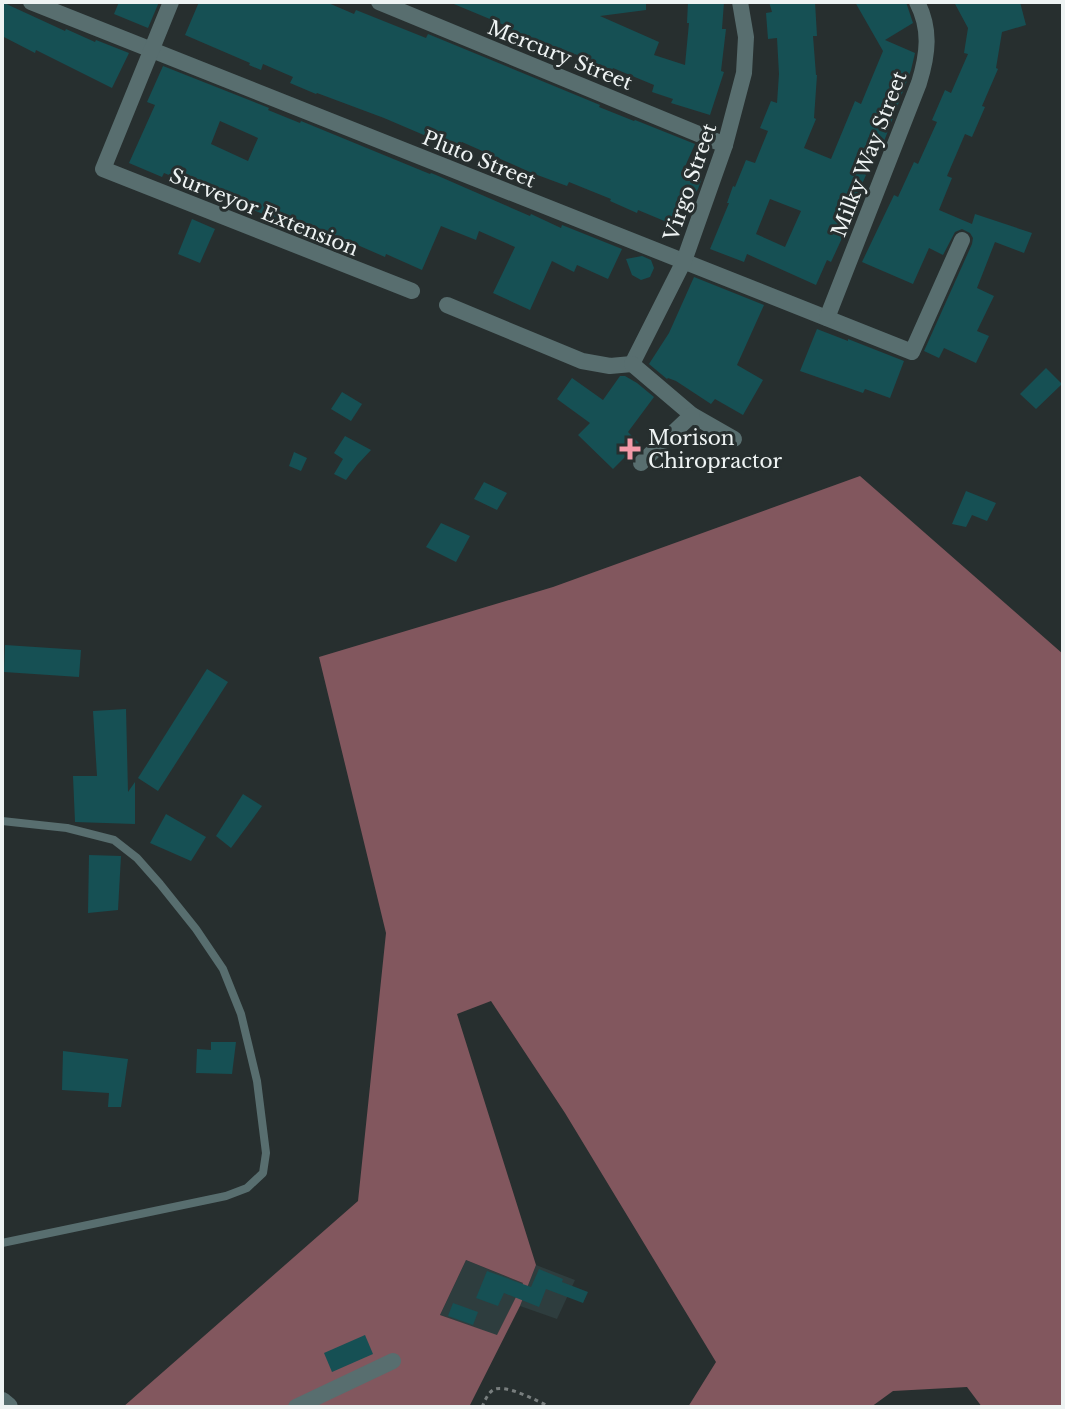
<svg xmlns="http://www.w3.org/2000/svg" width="1065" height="1409" font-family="'Libre Baskerville',serif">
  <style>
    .built { fill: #2e3d3e }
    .forest { fill: #82575e; fill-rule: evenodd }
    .building { fill: #165054; fill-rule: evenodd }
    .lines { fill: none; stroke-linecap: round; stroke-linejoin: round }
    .path { stroke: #787e7e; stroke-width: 3; stroke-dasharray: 4 4; stroke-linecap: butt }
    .service { stroke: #586e6f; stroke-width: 8 }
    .minor { stroke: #586e6f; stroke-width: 16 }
    .tertiary { stroke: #586e6f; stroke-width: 20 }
    .poi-dot { fill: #f39aa9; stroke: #272f2f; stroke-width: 3 }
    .labels { text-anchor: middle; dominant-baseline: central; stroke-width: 6; stroke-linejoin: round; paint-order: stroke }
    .street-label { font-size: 20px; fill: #eef3f3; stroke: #272f2f }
    .poi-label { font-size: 20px; fill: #eef3f3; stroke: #272f2f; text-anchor: start }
  </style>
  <rect width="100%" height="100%" fill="#272f2f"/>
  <g class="built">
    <path d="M466,1260L523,1283L497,1336L440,1315Z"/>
    <path d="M536,1265L575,1280L557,1319L520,1306Z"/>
  </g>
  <path class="forest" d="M860,476L1063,654V1407H982L967,1387L893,1391L871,1407H688L716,1362L565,1113L491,1001L457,1014L536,1265L520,1306L469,1407H123L358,1201L386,933L319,657L553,587ZM466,1260L523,1283L497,1335L440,1315Z"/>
  <g class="building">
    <path d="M2,2L65,31L66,29L95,42L96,40L129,53L112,88L36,50L35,53L2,36Z"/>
    <path d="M119,2H159L148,28L114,14Z"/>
    <path d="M199,2H326L354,14L356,10L426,38L428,34L600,105L599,107L634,121L635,120L695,144L683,171L702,178L698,189L696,192L689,189L674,225L638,210L637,213L610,201L611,199L569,182L567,186L532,173L462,142L459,150L384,118L317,93L316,94L290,83L293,77L263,64L261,70L249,65L250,63L185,35Z"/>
    <path d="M449,2H646V10L600,16L659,42L654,55L685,65L689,23H687L688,2H724L722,29H726L721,71L724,72L710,115L671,103L673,99L652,92L654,85L613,68L612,70L575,54L572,60L506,34L509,27Z"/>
    <path d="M769,2H815L817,36H813L816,75H817L814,118L816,119L804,148L831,159L855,101L861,104L883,51L855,2H906L913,23L885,40L915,53L911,70L883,144L879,142L865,174L866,175L852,206L854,207L842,235L843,236L831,262L827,260L816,285L747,254L744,262L710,249L729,203H727L733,186L735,187L746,160L755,163L768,131L760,128L771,101L777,103L779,74L777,38L768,39L766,13L772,12ZM770,199L801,211L785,247L756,234Z"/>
    <path d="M954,2H1020L1026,25L1002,32L996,68L998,69L982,106L985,107L972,137L965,134L947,176L952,178L939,210L972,224L975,214L1032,233L1024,253L995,242L977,288L994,296L977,331L989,336L976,363L944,348L939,358L924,351L972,244L973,238L970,233L962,229L955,232L943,255L929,248L913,284L862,262L894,195L898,197L914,162L918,164L937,122L932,120L945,90L951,93L968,54L964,53L968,28Z"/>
    <path d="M163,66L269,108L268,110L300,123L301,121L430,174L431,173L436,175L530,216L531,214L561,228L562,225L622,249L608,279L577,265L574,272L552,261L530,310L493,293L515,247L479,231L476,240L441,226L422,270L386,254L385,257L314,226L311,234L164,173L162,177L129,163L155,105L147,102ZM220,121L258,138L248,161L211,144Z"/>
    <path d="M192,219L215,229L200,263L178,254Z"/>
    <path d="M642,256L651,260L654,268L650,277L641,280L632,275L626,259Z"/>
    <path d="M694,277L764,305L737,365L763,380L743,415L715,399L711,404L676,381L668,378L667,379L649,364L669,333Z"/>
    <path d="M817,329L848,341V339L904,361L890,398L865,389L863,393L800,371Z"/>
    <path d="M1046,368L1062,384L1036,409L1020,394Z"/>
    <path d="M620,376H625L637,383L654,397L628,432L639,443L613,469L578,435L590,423L557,399L572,378L603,400Z"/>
    <path d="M342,392L362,404L351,421L331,409Z"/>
    <path d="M345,436L371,450L357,465L346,480L334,474L343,459L334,453Z"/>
    <path d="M294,452L307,458L301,471L289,466Z"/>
    <path d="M484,482L507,493L497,510L474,499Z"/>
    <path d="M966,491L996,503L987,521L972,515L966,527L952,524Z"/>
    <path d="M441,523L470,536L456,562L426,547Z"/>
    <path d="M5,645L81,650L79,677L4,672Z"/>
    <path d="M207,669L228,682L158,791L138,778Z"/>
    <path d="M126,709L128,792L135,782V824L75,822L73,776H97L93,711Z"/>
    <path d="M243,794L262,806L231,848L216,836Z"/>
    <path d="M166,814L206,837L191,861L150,843Z"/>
    <path d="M89,855L121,856L118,910L88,913Z"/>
    <path d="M211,1042H236L232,1074L196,1073L197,1049L211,1050Z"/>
    <path d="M63,1051L128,1059L121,1107H108L109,1093L62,1090Z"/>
    <path d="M539,1269L563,1279L562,1282L588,1292L583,1303L546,1289L539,1307L504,1293L498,1306L476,1298L487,1271L531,1287Z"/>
    <path d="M453,1303L478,1312L473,1325L448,1316Z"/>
    <path d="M365,1335L373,1354L332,1372L324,1353Z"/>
  </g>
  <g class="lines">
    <path class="path" d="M482,1407C485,1401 487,1394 493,1390C505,1383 537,1401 550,1407"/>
    <path class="service" d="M2,821L67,828L114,840L137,858L160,884L196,929L223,969L241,1014L257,1081L266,1153L263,1173L247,1188L226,1196L2,1243"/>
    <g class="minor">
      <path d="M31,2L912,352L962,240"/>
      <path d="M171,2L103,169L412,291"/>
      <path d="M379,2L725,145"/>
      <path d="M447,305L582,361L610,366L632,364"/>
      <path d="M827,318L919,83C928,54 931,29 917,2"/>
      <path d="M632,364L684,261L725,145L744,73L746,37L740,2"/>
      <path d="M632,364L692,415L734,439"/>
      <path d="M641,463L692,415"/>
      <path d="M296,1407L393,1361"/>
    </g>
    <path class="tertiary" d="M2,1402L8,1407"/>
  </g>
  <path class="poi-dot" d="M626 437h8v8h8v8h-8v8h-8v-8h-8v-8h8z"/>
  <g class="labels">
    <g class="street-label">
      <text transform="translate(560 55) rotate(22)">Mercury Street</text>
      <text transform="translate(869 154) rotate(-69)">Milky Way Street</text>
      <text transform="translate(479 159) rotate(22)">Pluto Street</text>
      <text transform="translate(690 182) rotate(-71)">Virgo Street</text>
      <text transform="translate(264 212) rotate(22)">Surveyor Extension</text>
    </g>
    <g class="poi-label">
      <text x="648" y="438">Morison<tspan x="648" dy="23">Chiropractor</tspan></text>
    </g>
  </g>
  <rect width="1065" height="1409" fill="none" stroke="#eef3f3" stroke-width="8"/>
</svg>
